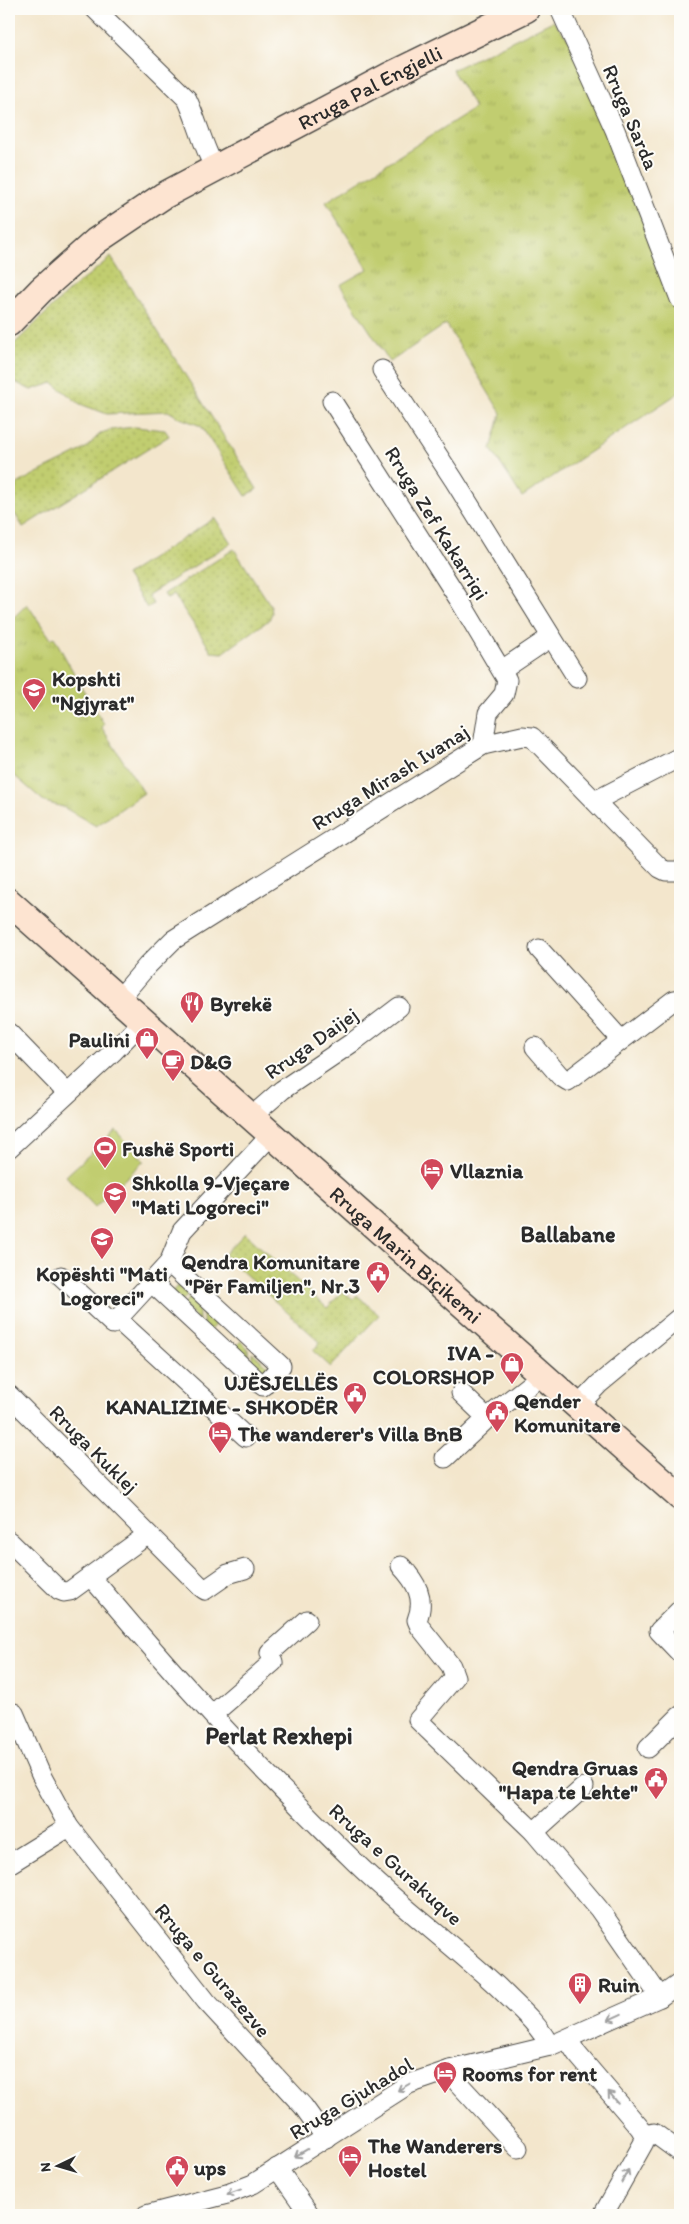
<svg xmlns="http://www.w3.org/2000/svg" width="689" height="2224" font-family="Itim,sans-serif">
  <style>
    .grass { fill: url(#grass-tufts); stroke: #767c4d }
    .park { fill: #c1cd6f; stroke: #767c4d }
    .garden { fill: url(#garden-dots); stroke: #767c4d }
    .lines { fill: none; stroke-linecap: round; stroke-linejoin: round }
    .street-casing { stroke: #494743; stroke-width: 21 }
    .secondary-casing { stroke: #494743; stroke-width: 29 }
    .street { stroke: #fff; stroke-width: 19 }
    .secondary { stroke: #fde4d1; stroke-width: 26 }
    .oneway { stroke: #a0a0a0 }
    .labels { text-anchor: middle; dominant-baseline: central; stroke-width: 4; stroke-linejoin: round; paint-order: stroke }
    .street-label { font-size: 21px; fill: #2b2b2b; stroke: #fdfcf7 }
    .poi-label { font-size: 21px; font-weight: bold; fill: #2b2b2b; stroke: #fdfcf7; text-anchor: start }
    .neighbourhood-label { font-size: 22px; font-weight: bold; fill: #2b2b2b; stroke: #fdfcf7 }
    .quarter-label { font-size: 24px; font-weight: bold; fill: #2b2b2b; stroke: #fdfcf7 }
  </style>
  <defs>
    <pattern id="grass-tufts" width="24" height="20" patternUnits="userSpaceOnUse" patternTransform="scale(1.25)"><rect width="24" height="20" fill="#c1cd6f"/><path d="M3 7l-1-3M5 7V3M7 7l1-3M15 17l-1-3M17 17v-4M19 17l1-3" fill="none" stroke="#a6b060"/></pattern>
    <pattern id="garden-dots" width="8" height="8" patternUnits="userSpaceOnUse" patternTransform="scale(1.25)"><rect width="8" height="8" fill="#c1cd6f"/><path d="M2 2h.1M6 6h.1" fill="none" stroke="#a6b060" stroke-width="1.8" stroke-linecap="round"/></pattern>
  </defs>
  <rect width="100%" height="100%" fill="#fdfcf7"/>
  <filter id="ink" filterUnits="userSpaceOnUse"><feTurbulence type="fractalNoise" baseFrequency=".02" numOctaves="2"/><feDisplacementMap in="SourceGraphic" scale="10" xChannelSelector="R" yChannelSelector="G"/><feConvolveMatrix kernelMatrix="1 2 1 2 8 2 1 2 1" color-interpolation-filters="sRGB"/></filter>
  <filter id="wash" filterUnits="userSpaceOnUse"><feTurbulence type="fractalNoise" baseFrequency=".0096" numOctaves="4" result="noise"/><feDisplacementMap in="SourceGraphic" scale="20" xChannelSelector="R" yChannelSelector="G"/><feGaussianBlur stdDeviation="1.12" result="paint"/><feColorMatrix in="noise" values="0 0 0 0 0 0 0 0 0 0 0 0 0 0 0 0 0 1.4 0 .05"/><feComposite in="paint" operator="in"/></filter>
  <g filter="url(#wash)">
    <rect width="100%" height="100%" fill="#f3e6cc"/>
    <g class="grass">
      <path d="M553,21L571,42L680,311V392L522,497L491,449L501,413L446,324L390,362L340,285L368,269L326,202L475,108L452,70Z"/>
      <path d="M27,604L51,639L54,637L82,688L104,724L102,728L144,793L96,826L63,807L45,802L9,771V635L11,633L9,622Z"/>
    </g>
    <path class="park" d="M116,1130L144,1161L95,1207L66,1176Z"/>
    <g class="garden">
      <path d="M111,257L257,489L246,496L201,426L180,418L168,411L107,414L80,404L53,383L31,390L9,379V349L70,290Z"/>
      <path d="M135,427L165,430L169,436L23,527L15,514L9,518V490C30,474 60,463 84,449C91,445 96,435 104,432C113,429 125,428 135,427Z"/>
      <path d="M215,518L231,543L148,595L153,604L147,608L126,575Z"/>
      <path d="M234,549L271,606L272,613L269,620L223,653L212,652L174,595L167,599L164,594Z"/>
      <path d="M245,1233L327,1308L343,1291L353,1299L357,1295L379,1315L331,1367L313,1351L320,1342L224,1255Z"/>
      <path d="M178,1285L189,1294L180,1303L170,1294Z"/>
      <path d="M191,1296L199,1303V1321L183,1305Z"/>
      <path d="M203,1307L218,1321L210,1330L203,1324Z"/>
      <path d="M241,1341L248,1348L249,1365L232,1350Z"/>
      <path d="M252,1352L268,1366L260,1375L252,1369Z"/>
    </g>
  </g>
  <g filter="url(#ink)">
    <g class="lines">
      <g class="street-casing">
        <g id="street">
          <path d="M95,9L187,99C198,122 203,148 216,170"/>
          <path d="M560,9L615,130L680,299"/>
          <path d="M382,370L454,480L577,678"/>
          <path d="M332,401L460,601L507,680L504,694L488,713L483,745"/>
          <path d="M502,670L551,637"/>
          <path d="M595,801L680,757"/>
          <path d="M539,949L621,1040"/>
          <path d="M119,999L147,966L173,940L483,745L522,736L532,737L660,868L666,871H680"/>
          <path d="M9,1033L67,1093"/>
          <path d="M535,1047L560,1076L568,1081L674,1000L680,999"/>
          <path d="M251,1117L282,1090L353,1042L399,1007"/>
          <path d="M9,1148L114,1051L143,1021"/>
          <path d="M61,1276L113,1324L169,1263L182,1231L271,1135"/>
          <path d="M151,1282L263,1386L281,1366L169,1263"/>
          <path d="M117,1319L246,1437"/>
          <path d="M461,1393L487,1418"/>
          <path d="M9,1395L201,1587L205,1590L228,1574L245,1569"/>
          <path d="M577,1407L599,1384L680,1317"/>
          <path d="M445,1458L492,1414L542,1375"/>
          <path d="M9,1541L59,1590L64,1592L70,1591L147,1535"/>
          <path d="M401,1566C416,1582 426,1598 417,1620L420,1627L451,1666L455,1677L418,1720L534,1832L599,1909L660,1997"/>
          <path d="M91,1577C174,1676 262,1772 356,1863C401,1907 452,1944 498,1987C517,2006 537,2022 550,2046"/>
          <path d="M680,1610L659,1631L680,1653"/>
          <path d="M14,1713L41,1775L69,1827L206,2001L303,2106L326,2138"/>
          <path d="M213,1714L273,1662L270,1653L307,1620"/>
          <path d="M648,1748L680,1716"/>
          <path d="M534,1832L584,1787"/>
          <path d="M9,1864L69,1827"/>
          <path d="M568,2040L577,2054L640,2128L644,2135V2142L603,2215"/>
          <path d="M450,2070L458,2083L518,2148"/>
          <path d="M644,2135L654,2133L680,2152"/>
          <path d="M277,2168L310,2215"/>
          <path d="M146,2215L227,2194L253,2184L409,2084L450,2070L550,2046L660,1997L680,1983"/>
        </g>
      </g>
      <g class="secondary-casing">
        <g id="secondary">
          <path id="s1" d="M9,323L41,290L96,241L163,196L389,76L526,9"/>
          <path id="s2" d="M9,902L680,1497"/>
        </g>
      </g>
      <use href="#street" class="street"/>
      <use href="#secondary" class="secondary"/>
    </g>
    <defs><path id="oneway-shaft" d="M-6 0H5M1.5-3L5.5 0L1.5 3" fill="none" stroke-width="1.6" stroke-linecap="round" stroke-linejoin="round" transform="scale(1.25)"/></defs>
    <g class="oneway">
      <use href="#oneway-shaft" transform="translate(615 2017) rotate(155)"/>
      <use href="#oneway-shaft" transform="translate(404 2087) rotate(150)"/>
      <use href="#oneway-shaft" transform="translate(613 2097) rotate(-130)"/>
      <use href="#oneway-shaft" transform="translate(301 2153) rotate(149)"/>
      <use href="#oneway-shaft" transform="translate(625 2176) rotate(-61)"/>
      <use href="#oneway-shaft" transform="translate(234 2192) rotate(160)"/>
    </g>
  </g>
  <defs>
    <g id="school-pin" transform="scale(1.25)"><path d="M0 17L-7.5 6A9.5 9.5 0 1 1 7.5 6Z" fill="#d1495b" stroke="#fdfcf7"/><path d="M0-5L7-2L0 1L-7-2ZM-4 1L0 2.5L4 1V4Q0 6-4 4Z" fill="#fff"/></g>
    <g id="restaurant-pin" transform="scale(1.25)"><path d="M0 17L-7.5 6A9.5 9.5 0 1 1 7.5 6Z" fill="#d1495b" stroke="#fdfcf7"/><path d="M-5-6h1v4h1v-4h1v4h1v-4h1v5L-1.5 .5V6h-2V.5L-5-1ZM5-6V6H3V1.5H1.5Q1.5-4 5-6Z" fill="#fff"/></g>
    <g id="shop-pin" transform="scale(1.25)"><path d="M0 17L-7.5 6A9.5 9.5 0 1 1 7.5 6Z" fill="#d1495b" stroke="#fdfcf7"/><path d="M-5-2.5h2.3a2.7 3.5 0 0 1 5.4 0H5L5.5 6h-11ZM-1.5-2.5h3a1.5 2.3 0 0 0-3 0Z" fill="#fff"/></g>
    <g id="cafe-pin" transform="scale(1.25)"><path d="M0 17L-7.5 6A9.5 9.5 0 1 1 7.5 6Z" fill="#d1495b" stroke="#fdfcf7"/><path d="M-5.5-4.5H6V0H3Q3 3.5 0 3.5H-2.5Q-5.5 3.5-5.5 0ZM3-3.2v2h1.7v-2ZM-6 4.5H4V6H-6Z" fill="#fff"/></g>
    <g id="stadium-pin" transform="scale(1.25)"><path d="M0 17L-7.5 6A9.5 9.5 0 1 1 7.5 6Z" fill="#d1495b" stroke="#fdfcf7"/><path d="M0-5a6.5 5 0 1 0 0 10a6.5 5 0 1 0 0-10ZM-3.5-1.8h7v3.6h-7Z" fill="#fff"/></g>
    <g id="hotel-pin" transform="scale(1.25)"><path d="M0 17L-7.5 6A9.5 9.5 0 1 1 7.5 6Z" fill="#d1495b" stroke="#fdfcf7"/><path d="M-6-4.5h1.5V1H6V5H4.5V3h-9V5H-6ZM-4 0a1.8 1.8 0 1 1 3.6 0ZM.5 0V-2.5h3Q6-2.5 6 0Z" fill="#fff"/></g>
    <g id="civic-pin" transform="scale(1.25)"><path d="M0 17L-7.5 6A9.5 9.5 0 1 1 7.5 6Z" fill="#d1495b" stroke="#fdfcf7"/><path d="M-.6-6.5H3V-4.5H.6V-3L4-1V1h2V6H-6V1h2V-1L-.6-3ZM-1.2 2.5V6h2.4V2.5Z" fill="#fff"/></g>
    <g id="building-pin" transform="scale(1.25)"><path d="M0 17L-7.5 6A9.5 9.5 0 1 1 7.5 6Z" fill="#d1495b" stroke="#fdfcf7"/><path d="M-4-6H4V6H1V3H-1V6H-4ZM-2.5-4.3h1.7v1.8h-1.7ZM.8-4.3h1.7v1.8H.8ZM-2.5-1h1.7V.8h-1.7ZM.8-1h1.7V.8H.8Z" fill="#fff"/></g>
  </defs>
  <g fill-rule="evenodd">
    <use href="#school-pin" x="34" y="690"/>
    <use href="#restaurant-pin" x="192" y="1003"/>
    <use href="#shop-pin" x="147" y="1039"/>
    <use href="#cafe-pin" x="173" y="1061"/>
    <use href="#stadium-pin" x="105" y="1148"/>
    <use href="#hotel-pin" x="432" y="1170"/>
    <use href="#school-pin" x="115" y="1194"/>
    <use href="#school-pin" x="102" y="1239"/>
    <use href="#civic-pin" x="378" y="1273"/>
    <use href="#shop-pin" x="512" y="1364"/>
    <use href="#civic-pin" x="355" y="1394"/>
    <use href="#civic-pin" x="497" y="1412"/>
    <use href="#hotel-pin" x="220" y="1433"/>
    <use href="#civic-pin" x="656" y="1779"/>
    <use href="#building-pin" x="580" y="1984"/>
    <use href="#hotel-pin" x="445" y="2073"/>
    <use href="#hotel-pin" x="350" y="2157"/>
    <use href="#civic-pin" x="177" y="2167"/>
  </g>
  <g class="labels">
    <g class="street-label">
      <text stroke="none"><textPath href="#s1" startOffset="434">Rruga Pal Engjelli</textPath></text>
      <text transform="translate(631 117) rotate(67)">Rruga Sarda</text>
      <text transform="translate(437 523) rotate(58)">Rruga Zef Kakarriqi</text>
      <text transform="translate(390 777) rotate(-32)">Rruga Mirash Ivanaj</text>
      <text transform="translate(311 1043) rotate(-35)">Rruga Daijej</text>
      <text stroke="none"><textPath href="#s2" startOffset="531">Rruga Marin Biçikemi</textPath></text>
      <text transform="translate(94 1449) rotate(45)">Rruga Kuklej</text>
      <text transform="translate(396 1864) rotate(42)">Rruga e Gurakuqve</text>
      <text transform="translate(213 1970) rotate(50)">Rruga e Gurazezve</text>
      <text transform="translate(351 2098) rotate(-31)">Rruga Gjuhadol</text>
    </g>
    <g class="poi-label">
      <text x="52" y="678">Kopshti<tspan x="52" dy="24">"Ngjyrat"</tspan></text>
      <text x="210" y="1003">Byrekë</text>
      <text x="130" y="1039" text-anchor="end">Paulini</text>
      <text x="190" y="1061">D&amp;G</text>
      <text x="122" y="1148">Fushë Sporti</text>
      <text x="450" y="1170">Vllaznia</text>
      <text x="132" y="1182">Shkolla 9-Vjeçare<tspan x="132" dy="24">"Mati Logoreci"</tspan></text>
      <text x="360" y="1261" text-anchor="end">Qendra Komunitare<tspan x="360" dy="24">"Për Familjen", Nr.3</tspan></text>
      <text x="102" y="1273" text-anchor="middle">Kopështi "Mati<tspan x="102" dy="24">Logoreci"</tspan></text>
      <text x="494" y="1352" text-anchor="end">IVA -<tspan x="494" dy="24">COLORSHOP</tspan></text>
      <text x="338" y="1382" text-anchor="end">UJËSJELLËS<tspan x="338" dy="24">KANALIZIME - SHKODËR</tspan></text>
      <text x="514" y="1400">Qender<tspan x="514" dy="24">Komunitare</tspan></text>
      <text x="238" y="1433">The wanderer's Villa BnB</text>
      <text x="638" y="1767" text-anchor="end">Qendra Gruas<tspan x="638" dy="24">"Hapa te Lehte"</tspan></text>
      <text x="598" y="1984">Ruin</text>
      <text x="462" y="2073">Rooms for rent</text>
      <text x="368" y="2145">The Wanderers<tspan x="368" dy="24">Hostel</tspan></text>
      <text x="194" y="2167">ups</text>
    </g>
    <g class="neighbourhood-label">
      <text x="568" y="1234">Ballabane</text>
    </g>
    <g class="quarter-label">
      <text x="279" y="1735">Perlat Rexhepi</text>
    </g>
  </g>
  <rect width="689" height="2224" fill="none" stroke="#fdfcf7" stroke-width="30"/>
  <g transform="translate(58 2166) rotate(265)" stroke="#fdfcf7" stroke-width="4" paint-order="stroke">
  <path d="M0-4L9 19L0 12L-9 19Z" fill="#2b2b2b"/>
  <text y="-8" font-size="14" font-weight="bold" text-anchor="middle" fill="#2b2b2b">N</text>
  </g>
</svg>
